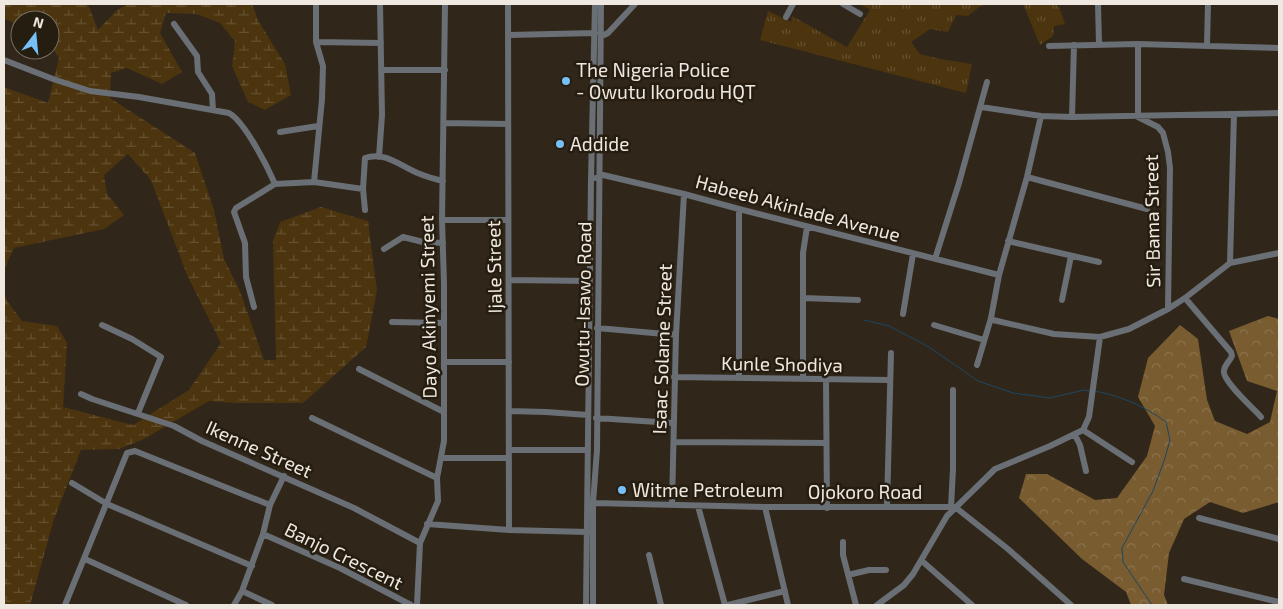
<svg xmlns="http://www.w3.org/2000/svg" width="1283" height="609" font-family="'Exo 2',sans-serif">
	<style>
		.grass { fill: url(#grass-tufts) }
		.forest { fill: url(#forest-crowns) }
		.wetland { fill: url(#wetland-marsh) }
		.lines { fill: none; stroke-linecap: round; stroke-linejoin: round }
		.stream { stroke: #1b4766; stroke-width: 1 }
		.minor { stroke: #696f74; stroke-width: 6 }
		.poi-dot { fill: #77bff7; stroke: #261d11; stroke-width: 2 }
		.labels { text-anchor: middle; stroke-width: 5; stroke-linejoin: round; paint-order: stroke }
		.poi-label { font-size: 19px; fill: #eee8e0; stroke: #261d11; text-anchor: start }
		.street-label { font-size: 19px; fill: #eee8e0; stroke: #261d11 }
	</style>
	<defs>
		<pattern id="grass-tufts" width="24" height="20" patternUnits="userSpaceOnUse" patternTransform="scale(1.25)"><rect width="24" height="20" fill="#4b340e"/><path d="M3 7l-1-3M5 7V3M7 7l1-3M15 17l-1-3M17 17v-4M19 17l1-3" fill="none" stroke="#655131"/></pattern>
		<pattern id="forest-crowns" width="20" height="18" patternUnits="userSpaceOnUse" patternTransform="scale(1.25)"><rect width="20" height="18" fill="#795c30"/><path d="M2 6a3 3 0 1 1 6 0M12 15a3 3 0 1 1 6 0" fill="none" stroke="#8c734e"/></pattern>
		<pattern id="wetland-marsh" width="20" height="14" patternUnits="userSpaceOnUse" patternTransform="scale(1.25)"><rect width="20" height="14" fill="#4b340e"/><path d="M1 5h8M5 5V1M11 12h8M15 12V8" fill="none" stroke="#655131"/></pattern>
	</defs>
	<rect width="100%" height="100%" fill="#30271a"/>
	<path class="grass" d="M860,4H988L979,7L968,16L956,15L948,32L930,29L911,42L920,54L940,59L972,64L966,93L760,40L768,11L791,22L792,16L847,47L870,10Z
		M1023,4H1055L1059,7L1065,24L1054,26L1053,36L1040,45Z"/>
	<path class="forest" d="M1268,316L1279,319V502L1243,513L1210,502L1184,519L1169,553L1164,595L1168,605H1131L1126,592L1082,559L1019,498L1026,474H1047L1095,500L1117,498L1147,456L1155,426L1138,397L1148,358L1180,325L1198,339L1207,400L1215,421L1247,434L1270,422L1277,391L1247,381L1229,331Z"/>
	<path class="wetland" d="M4,4H88L98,30L117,10L128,4H252L259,22L285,64L291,95L265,110L248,102L232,66L235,41L220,23L197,14L166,13L160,33L182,72L162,84L127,68L111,73L110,98L195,153L214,210L224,259L240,291L264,360H276L273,241L280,222L321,207L368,221L377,291L366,347L303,403H235L209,401L144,439L119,449L81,450L54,519L30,605H4V293L7,301L22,321L57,326L67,343L63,407L133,425L189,390L221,343L187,275L151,180L128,154L104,175L107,194L124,215L104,229L14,248L4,270V87L48,103L59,58L50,44V20H20V26L4,18Z"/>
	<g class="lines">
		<path class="stream" d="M864,320L889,326L929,347L978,381L1013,393L1050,398L1084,390L1091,391
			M1095,391C1121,396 1144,406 1166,422L1170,440L1165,458L1153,491L1122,548L1123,562L1152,605"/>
		<path class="minor" d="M508,4L509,530
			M843,4L860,14
			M1098,4L1099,44
			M786,17L793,4
			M174,24L197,56L198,72L212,94L213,110
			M601,34L604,35L608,33L635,4
			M509,35L595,33
			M316,42L381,43
			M1138,44V117L1158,127L1163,133L1168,152L1170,168L1168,309
			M1207,45L1208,4
			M1049,46L1138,44L1279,48
			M4,60L53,79L90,91L139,97L229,113C245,122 267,166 275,184L314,182L363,189L365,158C386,151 401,167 420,174C427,177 435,179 443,181
			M382,70H445
			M981,107L1041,116L1072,117L1279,113
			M1072,117L1074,45
			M444,123L508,124
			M280,132L318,126
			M379,157L382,115L380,4
			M1027,177L1147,209
			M596,178L603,175L684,194L739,209L999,275
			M314,182L322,99L323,66L316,42V4
			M363,189L365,210
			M739,209V378
			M442,220H508
			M1008,241L1099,262
			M384,249L403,237L423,242L443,243
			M935,259L959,183L987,82
			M1230,263L1234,114
			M510,280L589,281
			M803,298L858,300
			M1185,298L1231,352L1232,356C1230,361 1225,364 1224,370C1221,380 1254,409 1261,417
			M1062,300L1071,256
			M254,307L246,277L245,243L234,212L236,208L275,184
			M903,314L913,254
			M991,318L993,320L1054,334L1100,337L1129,329L1168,309L1185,298L1230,263L1279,253
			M392,322L444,323
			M102,325L132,339L161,357L138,413
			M934,325L984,340
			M597,328L676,335
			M444,362H509
			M977,365L991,318L999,275L1027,177L1041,116
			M359,369L444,412
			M674,377L890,380
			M803,378V253L807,227
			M826,379L827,508
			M81,394L92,399L174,426L202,441L354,508L420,543
			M509,411L546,412L588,415
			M312,418L437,478
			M596,418L673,423
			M1083,430L1132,462
			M1075,435L1080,445L1086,471
			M674,442L826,443
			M509,450H588
			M441,458H509
			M72,483L107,504L252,566
			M593,503L765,507H955L1008,549L1071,605
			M672,504L676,335L684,194
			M698,506L725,605
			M887,506L891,353
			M765,507L788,605
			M951,507L953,469V390
			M1199,518L1279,539
			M427,524L509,530L588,532
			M263,534L340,568L411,605
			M843,542V555L856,605
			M649,555L661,605
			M85,559L186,605
			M922,561L972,605
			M848,575L869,570H886
			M1184,579L1279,602
			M242,591L272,605
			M65,605L127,453L135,451L270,505
			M234,605L242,591L263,534L270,505L284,476
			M417,605L420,543L438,501L437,478L444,441V283L442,220L445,4
			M586,605L591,180L595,4
			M593,605V503L597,450L601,4
			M728,605L785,591
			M877,605L904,585L913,574L947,516L995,469L1050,446L1083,430L1089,417L1100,337"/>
	</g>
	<g class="poi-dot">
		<circle cx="566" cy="81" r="5"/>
		<circle cx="560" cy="144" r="5"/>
		<circle cx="622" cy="490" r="5"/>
	</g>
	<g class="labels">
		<g class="poi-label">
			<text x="576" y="77">The Nigeria Police<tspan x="576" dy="22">- Owutu Ikorodu HQT</tspan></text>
			<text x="570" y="151">Addide</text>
			<text x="632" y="497">Witme Petroleum</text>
		</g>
		<g class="street-label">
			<text transform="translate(798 208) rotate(15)" y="7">Habeeb Akinlade Avenue</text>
			<text transform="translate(1152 221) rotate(-91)" y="7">Sir Bama Street</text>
			<text transform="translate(494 267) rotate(-91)" y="7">Ijale Street</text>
			<text transform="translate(583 304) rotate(-89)" y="7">Owutu-Isawo Road</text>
			<text transform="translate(428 307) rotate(-91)" y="7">Dayo Akinyemi Street</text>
			<text transform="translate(662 349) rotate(-88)" y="7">Isaac Solame Street</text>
			<text transform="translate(782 364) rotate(1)" y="7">Kunle Shodiya</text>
			<text transform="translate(259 449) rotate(24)" y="7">Ikenne Street</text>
			<text x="865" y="499">Ojokoro Road</text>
			<text transform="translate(344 556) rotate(26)" y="7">Banjo Crescent</text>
		</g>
	</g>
	<rect width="1283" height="609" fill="none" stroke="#eee8e0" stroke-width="10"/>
	<g transform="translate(35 35) rotate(16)"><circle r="24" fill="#261d11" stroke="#766e64"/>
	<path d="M0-4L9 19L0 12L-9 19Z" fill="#77bff7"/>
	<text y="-8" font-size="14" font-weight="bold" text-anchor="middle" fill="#eee8e0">N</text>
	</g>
</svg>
